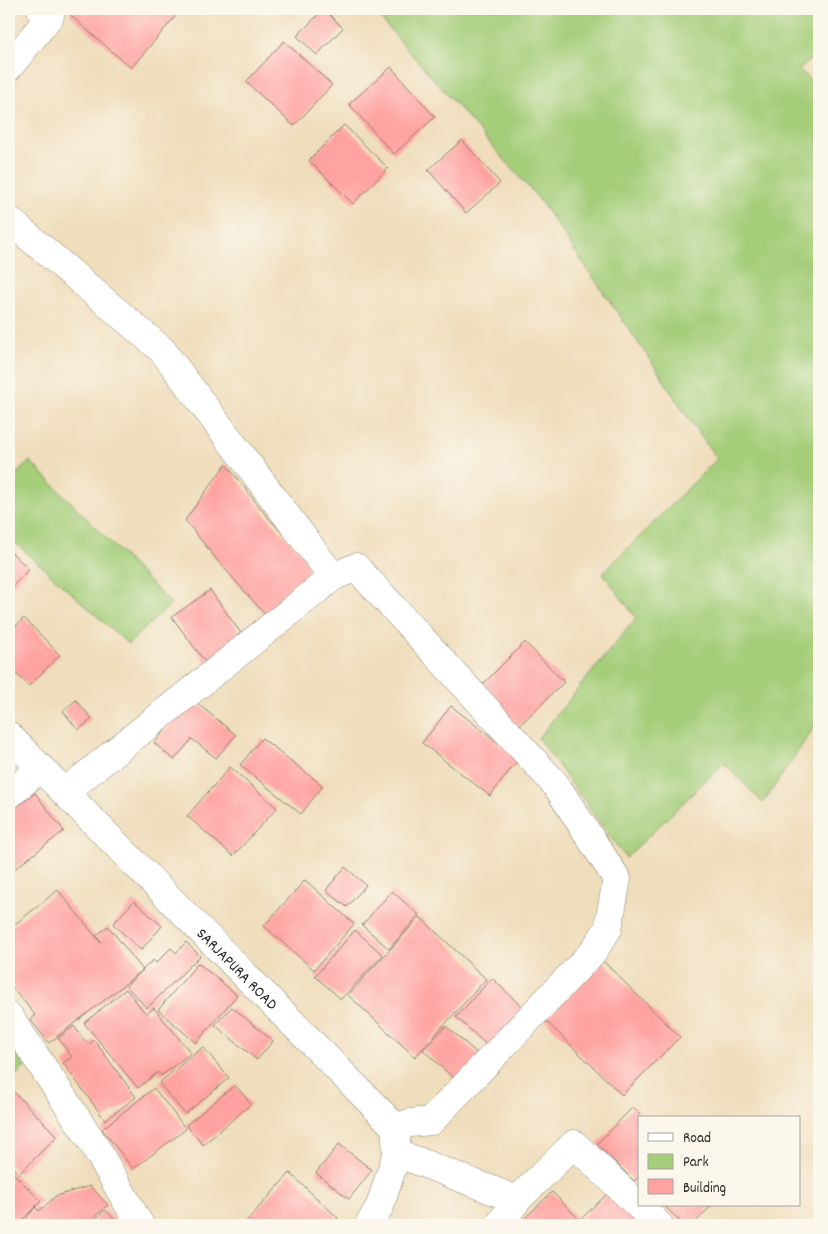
<svg xmlns="http://www.w3.org/2000/svg" width="828" height="1234" font-family="Dekko,sans-serif">
	<style>
		.green { fill: #a5ce7a; stroke: #687c52 }
		.building { fill: #ffa2a1 }
		.lines { fill: none; stroke-linecap: round; stroke-linejoin: round }
		.minor-casing { stroke: #8d8473; stroke-width: 29 }
		.secondary-casing { stroke: #8d8473; stroke-width: 29 }
		.minor { stroke: #fff; stroke-width: 28 }
		.secondary { stroke: #fff; stroke-width: 28 }
		.labels { text-anchor: middle; stroke-width: 4; stroke-linejoin: round; paint-order: stroke }
		.street-label { font-size: 16px; fill: #2b2b2b; stroke: #fbf7ec }
	</style>
	<rect width="100%" height="100%" fill="#fbf7ec"/>
	<filter id="ink" filterUnits="userSpaceOnUse"><feTurbulence type="fractalNoise" baseFrequency=".02" numOctaves="2"/><feDisplacementMap in="SourceGraphic" scale="10" xChannelSelector="R" yChannelSelector="G"/><feConvolveMatrix kernelMatrix="1 2 1 2 8 2 1 2 1" color-interpolation-filters="sRGB"/></filter>
	<filter id="wash" filterUnits="userSpaceOnUse"><feTurbulence type="fractalNoise" baseFrequency=".0096" numOctaves="4" result="noise"/><feDisplacementMap in="SourceGraphic" scale="20" xChannelSelector="R" yChannelSelector="G"/><feGaussianBlur stdDeviation="1.12" result="paint"/><feColorMatrix in="noise" values="0 0 0 0 0 0 0 0 0 0 0 0 0 0 0 0 0 1.4 0 .05"/><feComposite in="paint" operator="in"/></filter>
	<g filter="url(#wash)">
		<rect width="100%" height="100%" fill="#efddbb"/>
		<path class="green" d="M372,9H819V53L799,69L819,89V720L763,803L724,763L626,858L538,738L636,618L603,573L717,459L690,421L660,374L539,199Z
			M30,461L171,604L128,644L9,537V481Z
			M9,1028L29,1064L12,1078L9,1075Z"/>
		<g id="blocks">
			<path class="building" d="M74,9H182L131,68L69,14Z
				M324,9L343,28L317,55L297,36Z
				M284,41L332,85L294,126L246,82Z
				M391,67L435,117L394,154L349,104Z
				M344,125L388,168L353,204L309,160Z
				M462,140L500,183L466,213L428,170Z
				M226,464L266,515L319,574L269,619L216,559L185,520Z
				M9,550L29,569L9,590Z
				M210,590L243,636L206,663L172,617Z
				M24,618L60,655L29,686L9,667V633Z
				M525,642L564,682L518,727L479,688Z
				M192,699L236,735L216,758L192,739L174,760L154,743Z
				M76,700L92,719L78,730L63,711Z
				M451,706L519,759L490,796L422,743Z
				M262,738L323,786L301,814L240,765Z
				M230,767L277,808L233,856L187,816Z
				M35,793L64,831L9,873V813Z
				M345,867L366,885L347,907L326,890Z
				M305,880L354,924L314,970L264,926Z
				M58,890L100,942L101,941L96,936L108,926L143,970L49,1043L30,1019L35,1015L9,983V929Z
				M392,891L419,915L389,949L362,925Z
				M134,901L162,926L141,950L113,924Z
				M420,917L486,979L415,1057L348,995Z
				M355,930L383,955L341,999L315,976Z
				M186,942L200,956L147,1008L126,986L153,960L156,963L171,948L176,953Z
				M603,961L680,1037L622,1095L545,1020Z
				M198,963L237,995L196,1043L158,1010Z
				M492,978L524,1009L490,1048L456,1017Z
				M126,989L146,1014L154,1008L191,1053L161,1076L158,1072L138,1088L84,1023Z
				M232,1007L273,1041L257,1060L215,1025Z
				M74,1026L88,1045L94,1040L136,1097L105,1120L63,1063L72,1057L58,1038Z
				M446,1026L480,1056L457,1081L423,1050Z
				M203,1047L229,1078L185,1114L159,1083Z
				M235,1085L251,1104L203,1145L186,1125Z
				M9,1087L57,1136L19,1174L9,1164Z
				M154,1088L186,1129L133,1169L102,1129Z
				M633,1107L644,1118H639V1177L634,1181L597,1144Z
				M339,1144L372,1170L349,1199L316,1173Z
				M9,1169L41,1201L17,1225H9Z
				M290,1173L338,1218L331,1225H243Z
				M90,1186L108,1205L85,1225H28L24,1222L35,1207L39,1211L56,1196Z
				M612,1189L648,1225H523L520,1223L552,1192L580,1220Z
				M663,1205H712L693,1225H684Z
				M105,1210L121,1225H90Z"/>
		</g>
	</g>
	<g filter="url(#ink)">
		<use href="#blocks" fill-opacity="0" stroke="#8d8473" stroke-width="1"/>
		<g class="lines">
			<defs>
				<path id="minor" d="M9,67L50,16L41,9
					M9,220L162,350L333,577
					M65,792L333,577L356,567L556,785L617,879L608,929L592,953L431,1121L410,1123L395,1127
					M9,795L40,768
					M9,1016L93,1143L140,1225
					M397,1153L517,1200L499,1225
					M517,1200L574,1144L659,1225"/>
				<g id="secondary">
					<path id="s1" d="M9,736L395,1127L397,1153L380,1206L369,1225"/>
				</g>
			</defs>
			<use href="#minor" class="minor-casing"/>
			<use href="#secondary" class="secondary-casing"/>
			<use href="#minor" class="minor"/>
			<use href="#secondary" class="secondary"/>
		</g>
	</g>
	<g class="labels">
		<g class="street-label">
			<text dy="6" stroke="none"><textPath href="#s1" startOffset="326">SARJAPURA ROAD</textPath></text>
		</g>
	</g>
	<rect width="828" height="1234" fill="none" stroke="#fbf7ec" stroke-width="30"/>
	<rect x="638" y="1116" width="162" height="90" fill="#fbf7ec" stroke="#a8a59f"/>
	<rect x="648" y="1133" width="25" height="8" fill="#ffffff" stroke="#a8a59f"/>
	<text x="683" y="1142" font-size="15" fill="#2b2b2b">Road</text>
	<rect x="648" y="1154" width="25" height="15" fill="#a5ce7a" stroke="#a8a59f"/>
	<text x="683" y="1166" font-size="15" fill="#2b2b2b">Park</text>
	<rect x="648" y="1179" width="25" height="15" fill="#ffa2a1" stroke="#a8a59f"/>
	<text x="683" y="1192" font-size="15" fill="#2b2b2b">Building</text>
</svg>
